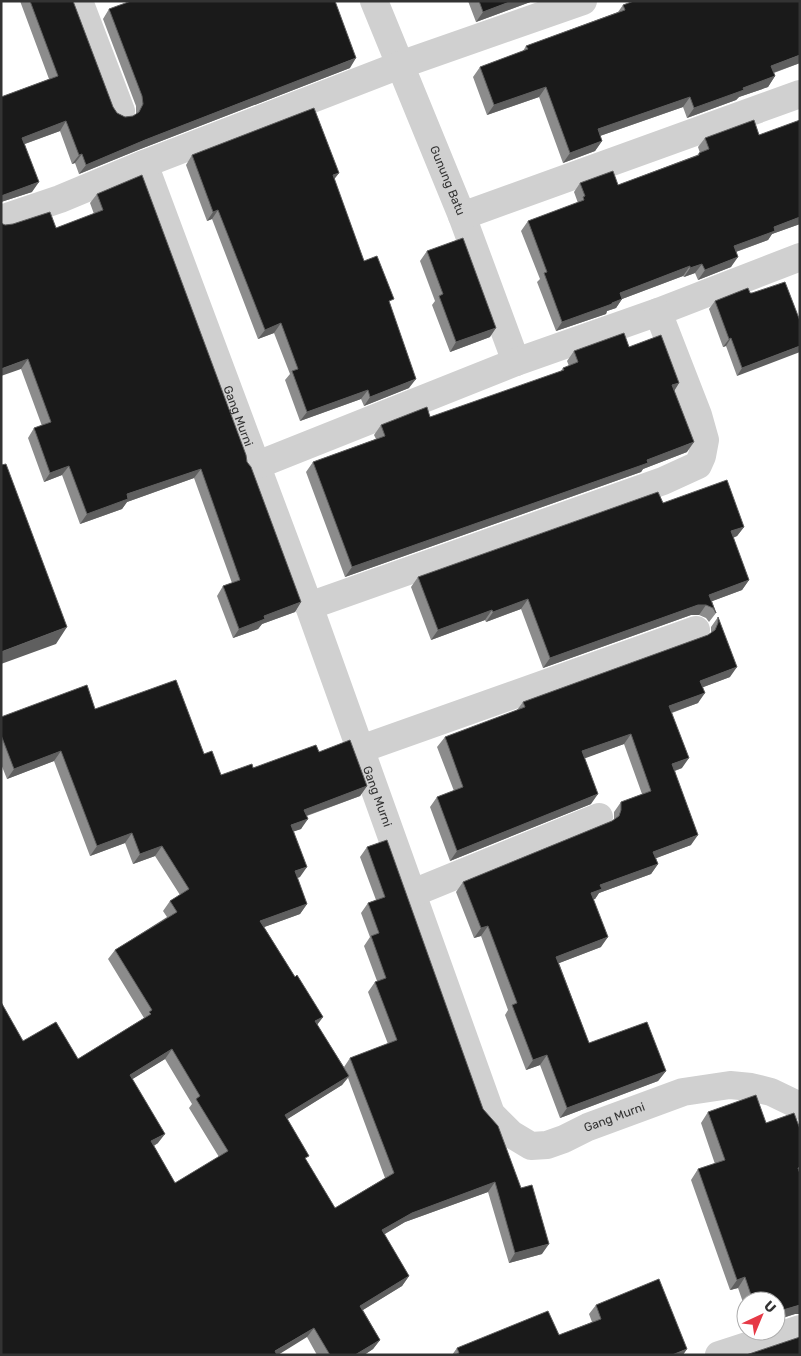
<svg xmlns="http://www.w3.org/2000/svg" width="801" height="1356" font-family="Rubik,sans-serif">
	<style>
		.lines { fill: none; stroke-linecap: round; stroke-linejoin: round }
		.minor { stroke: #d0d0d0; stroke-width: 28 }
		.wall { fill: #8c8c8c; fill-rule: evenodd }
		.shaded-wall { fill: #5f5f5f }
		.building { fill: #1a1a1a; stroke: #5f5f5f; fill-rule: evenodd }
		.labels { text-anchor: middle; stroke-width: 5; stroke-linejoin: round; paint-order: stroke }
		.street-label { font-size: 12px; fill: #333; stroke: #fff }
	</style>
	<rect width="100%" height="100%" fill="#fff"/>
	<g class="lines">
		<g class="minor">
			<path d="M79,1L121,111"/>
			<path id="s1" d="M374,1L462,216L516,362"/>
			<path id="s2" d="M144,164L309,606L491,1114L511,1134L531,1146L547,1145L564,1139L588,1127L683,1092L730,1085L751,1087L771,1092L800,1106"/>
			<path d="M462,216L800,94"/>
			<path d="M1,219L60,199L144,164L400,65L583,1"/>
			<path d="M255,466L516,362L658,312L800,257"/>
			<path d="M309,606L663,481L698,465L702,456L705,440L698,415L658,312"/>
			<path d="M361,749L696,630"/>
			<path d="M413,893L599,817"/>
			<path d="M719,1355L800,1329"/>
		</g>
	</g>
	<path class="wall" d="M20,1H73L113,107L117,113L125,117L133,116L136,114V106L103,19L109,9L350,68L138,150L79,174L75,163L72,164L60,131L25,144L32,192L1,202V97L49,79Z
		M468,1H533L476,22Z
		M623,5L800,63L774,73L775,76L768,87L739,97L736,100L687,118L683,107L600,136L602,141L595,151L563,163L539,97L487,115L473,77L480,67L523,51L526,46L618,12Z
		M800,120V224L772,234L768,240L736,252L731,267L698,280L695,273L684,277L683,276L622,299L616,308L607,311L606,314L556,331L537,282L540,279L521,231L528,221L578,203L574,192L580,183L618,185L697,155L700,153L698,147L705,138L759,135Z
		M192,155L339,173L334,179L364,261L390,304L409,388L364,406L361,399L300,421L285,380L290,374L274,333L258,339L212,219L207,221L186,165Z
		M97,194L247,462L301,602L295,612L262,624L258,629L233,638L217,596L223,586L232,583L194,478L127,502L122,509L80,524L62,475L44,482L28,438L34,428L42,426L21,369L5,225L56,228L94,214L90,203Z
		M427,251L490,337L450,352L432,305L435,301L420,261Z
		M750,293L800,321L737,376L726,346L723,347L709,309L715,301Z
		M629,347L679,383L674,390L687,452L643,469L641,472L345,577L306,472L313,462L376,439L374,435L381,425L430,417L560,372L563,368L569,366L567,361L574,351Z
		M663,503L744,527L737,536L733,538L749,580L742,590L712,601L716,613L709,622L706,618L699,615H691L543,668L521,609L486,622L485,620L431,640L411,587L418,577Z
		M718,617L730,677L703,687L698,703L672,713L682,768L675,771L691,845L656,858L658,864L651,874L599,893L595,899H593L601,947L559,963L589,1043L666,1071L658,1081L560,1118L540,1065L526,1070L505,1015L508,1010L481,936L474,938L456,892L463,882L612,821L614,820V812L621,802L642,794L624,744L584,758L591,804L450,861L430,807L437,797L454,791L437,747L445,737L517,710L523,702L708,635L711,633V627Z
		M95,709L204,754L221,775L319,752L367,786L360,796L307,816L301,829L294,831L300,877L297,878L307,904L300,914L264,927L295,977L323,1017L317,1025L344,1067L350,1058L388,1044L368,992L375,982L377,981L364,946L370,937L361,913L368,903L376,900L360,857L367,847L483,1109L542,1254L509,1263L488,1192L405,1222L384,1234L409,1276L402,1286L363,1310L380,1340L373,1349L364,1355H317L307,1337L23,1041L78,1059L144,1018L108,959L115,950L167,917L163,911L170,901L180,895L155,856L133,864L125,843L90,856L54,761L7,779L1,764V717ZM165,1059L192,1104L189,1108L219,1157L175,1183L154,1146L158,1143L132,1079ZM348,1078L385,1178L335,1208L306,1160L287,1119L342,1085Z
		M708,1112L795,1314L776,1320V1301H746V1311L738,1288L730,1290L691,1180L698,1169L715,1164L701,1123Z
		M596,1305L683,1355H452L457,1348L559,1335L592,1322L589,1314Z"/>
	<path class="shaded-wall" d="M512,1H533L476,22L483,12Z
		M800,55V63L764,76L771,66Z
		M356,58L350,68L138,150L79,174L86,165L145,140Z
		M775,76L768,87L739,97L736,100L687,118L694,108L743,88Z
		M546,87L539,97L487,115L494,105Z
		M690,97L683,107L591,139L598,129Z
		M66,121L60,131L16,147L22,138Z
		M602,141L595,151L563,163L570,153Z
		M82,154L75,163L72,164L79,155Z
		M339,173L332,182L333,175Z
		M39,182L32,192L1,202V196Z
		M218,210L212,219L207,221L213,212Z
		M800,217V224L772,234L768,240L727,255L734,246L774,227Z
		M738,257L731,267L698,280L705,270Z
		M702,264L695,273L684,277L690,268Z
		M690,266L683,276L622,299L616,308L607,311L606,314L556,331L562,322L620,293Z
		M281,323L274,333L258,339L265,330Z
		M496,328L490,337L450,352L456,342Z
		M731,338L726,346L723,347L729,339Z
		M800,346V352L737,376L742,368Z
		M28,359L21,369L1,376V369Z
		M416,379L409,388L364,406L370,397Z
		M679,383L673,393L672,385Z
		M368,390L361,399L300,421L307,412Z
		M694,442L687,452L643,469L641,472L345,577L352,567L647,460Z
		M69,466L62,475L44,482L50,473Z
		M201,469L194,478L127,502L122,509L80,524L87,514L127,494Z
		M744,527L737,536L724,541L731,531Z
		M749,580L742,590L702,605L709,595Z
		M528,599L521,609L486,622L493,612Z
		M301,602L295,612L262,624L258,629L233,638L239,629L264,616Z
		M698,605H706L699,615H691L543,668L550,658Z
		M492,610L485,620L431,640L438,630Z
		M67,627L56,644L1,664V652Z
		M737,667L730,677L693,691L700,681Z
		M705,693L698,703L662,716L669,706Z
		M631,734L624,744L575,762L582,751Z
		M61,751L54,761L7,779L14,769Z
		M689,758L682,768L665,774L672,764Z
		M367,786L360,796L297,819L304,810Z
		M598,794L591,804L450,861L457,851Z
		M308,819L301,829L284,835L291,825Z
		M132,833L125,843L90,856L97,846Z
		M698,835L691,845L646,862L653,852Z
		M162,846L155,856L133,864L140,854Z
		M658,864L651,874L599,893L595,899L584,903L591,893L600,885Z
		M307,867L300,877L288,881L295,871Z
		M307,904L300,914L253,931L260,921Z
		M488,926L481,936L474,938L481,928Z
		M608,937L601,947L549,967L556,957Z
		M323,1017L316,1026L315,1021Z
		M172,1049L165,1059L123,1085L130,1075Z
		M547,1055L540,1065L526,1070L533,1060Z
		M666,1071L658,1081L560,1118L567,1108Z
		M349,1076L342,1085L278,1125L285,1115Z
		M165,1134L158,1143L144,1151L151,1141Z
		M495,1182L488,1192L405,1222L375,1240L382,1230L412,1213Z
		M549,1244L542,1254L509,1263L515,1253Z
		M409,1276L402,1286L353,1316L360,1306Z
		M745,1277L738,1288L730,1290L737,1280Z
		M800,1305V1314H795L776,1320V1312Z
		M314,1328L307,1337L278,1355H272L275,1351Z
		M380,1340L373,1349L364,1355H355Z
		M687,1349L683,1355H672Z"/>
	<path class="building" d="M30,1H73L113,107L117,113L125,117L133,116L139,112L143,104L142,96L109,9L131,1H335L356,58L145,140L86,165L82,154L79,155L66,121L22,138L39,182L1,196V97L58,76Z
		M479,1H512L483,12Z
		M634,1H800V55L771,66L775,76L743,88L744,90L694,108L690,97L598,129L602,141L570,153L546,87L494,105L480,67L528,49L526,46L625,10L623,5Z
		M314,108L339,173L333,175L364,261L377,256L394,299L389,301L416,379L370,397L368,390L307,412L292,371L298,369L281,323L265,330L218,210L213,212L192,155Z
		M754,120L759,135L800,120V217L774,227L775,231L734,246L738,257L705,270L702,264L690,268V266L620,293L622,299L612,303V304L562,322L544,273L547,272L528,221L584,200L583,197L585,196L580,183L613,171L618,185L699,155V153L709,149L705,138Z
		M142,175L246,455L247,462L251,467L301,602L264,616L265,619L239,629L223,586L240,580L201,469L127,494L128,499L87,514L69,466L50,473L34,428L51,422L28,359L1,369V223L5,225L13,224L50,212L56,228L103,210L97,194Z
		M463,238L496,328L456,342L439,296L443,294L427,251Z
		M785,282L800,321V346L742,368L731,338L729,339L715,301L748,288L750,293H752Z
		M624,333L629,347L661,335L679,383L672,385L694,442L647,460L648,463L352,567L313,462L385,436L381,425L427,407L430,417L564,370L563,368L578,362L574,351Z
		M6,464L67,627L1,652V465Z
		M727,480L744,527L731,531L749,580L709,595L716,613L713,608L706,605H698L550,658L528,599L493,612L492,610L438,630L418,577L658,492L663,503Z
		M718,617L737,667L700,681L705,693L669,706L689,758L672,764L698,835L653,852L658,864L600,885L602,889L591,893L608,937L556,957L589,1043L647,1022L666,1071L567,1108L547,1055L533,1060L512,1005L517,1003L488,926L481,928L463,882L612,821L619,816L621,810V802L651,791L631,734L582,751L598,794L457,851L437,797L463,787L445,737L525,707L523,702L708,635L715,630L718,623Z
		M176,680L204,754L212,751L221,775L252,764L253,768L316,745L319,752L350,740L367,786L304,810L308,819L291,825L307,867L295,871L307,904L260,921L295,977L297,975L323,1017L315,1021L349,1076L285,1115L309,1156L305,1158L335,1208L394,1173L350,1058L397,1040L375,982L386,978L371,936L379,933L368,903L385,897L367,847L387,840L483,1109L498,1126L521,1188L532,1185L549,1244L515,1253L495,1182L412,1213L382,1230L409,1276L360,1306L380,1340L355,1355H330L314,1328L275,1351L277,1355H1V1002L23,1041L56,1022L78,1059L151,1014L149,1012L152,1010L115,950L177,912L170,901L189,889L162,846L140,854L132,833L97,846L61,751L14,769L1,735V717L87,685L95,709ZM172,1049L200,1096L196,1099L228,1151L175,1183L151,1141L165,1134L130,1075Z
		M756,1095L766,1123L794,1113L800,1129V1167L798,1168L800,1174V1305L776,1312V1301H753L745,1277L737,1280L698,1169L725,1160L708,1112Z
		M659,1279L687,1349L672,1355H455L459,1353L457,1348L548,1311L559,1335L601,1319L596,1305Z
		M800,1337V1355H746Z"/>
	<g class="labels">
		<g class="street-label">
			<text dy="4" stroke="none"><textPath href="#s1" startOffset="194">Gunung Batu</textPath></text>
			<text dy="4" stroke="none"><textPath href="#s2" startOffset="269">Gang Murni</textPath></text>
			<text dy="4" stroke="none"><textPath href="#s2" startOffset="674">Gang Murni</textPath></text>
			<text dy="4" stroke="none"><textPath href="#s2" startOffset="1152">Gang Murni</textPath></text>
		</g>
	</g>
	<rect width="801" height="1356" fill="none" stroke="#333333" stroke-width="5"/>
	<g transform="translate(761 1316) rotate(44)"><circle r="24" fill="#ffffff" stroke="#adadad"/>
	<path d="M0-4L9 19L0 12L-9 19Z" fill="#e63946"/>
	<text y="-8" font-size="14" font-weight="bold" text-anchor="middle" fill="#333333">U</text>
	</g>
</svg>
